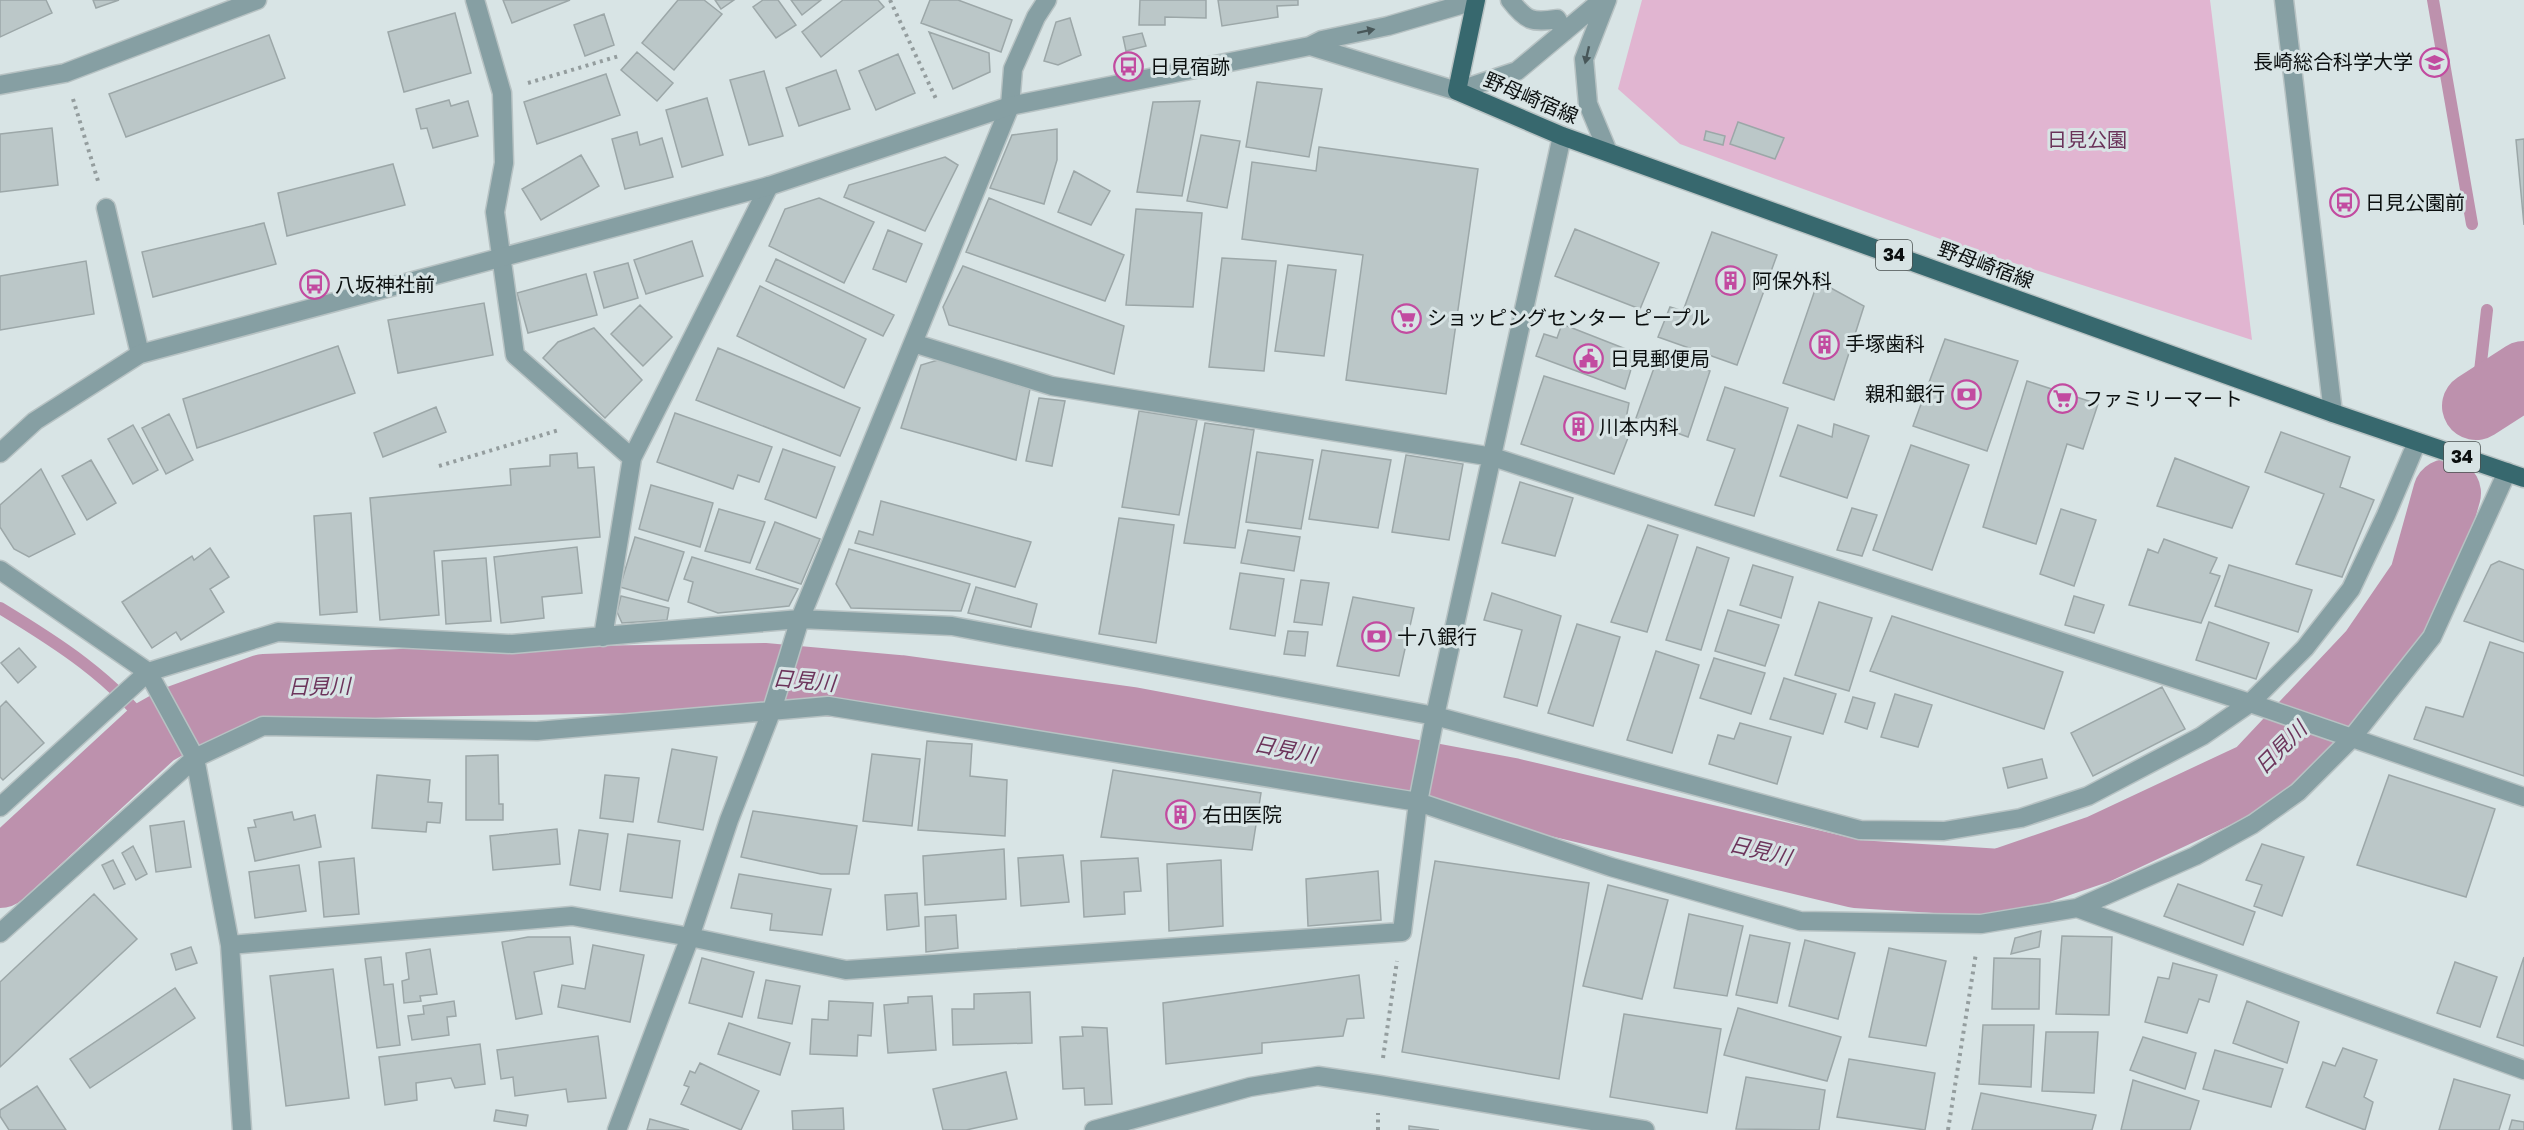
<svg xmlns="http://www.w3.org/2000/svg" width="2524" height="1130" font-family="'Golos Text','Noto Sans JP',sans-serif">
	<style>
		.green { fill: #e1b5d1 }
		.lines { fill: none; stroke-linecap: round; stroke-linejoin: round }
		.stream { stroke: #bd91ad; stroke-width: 12 }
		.river { stroke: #bd91ad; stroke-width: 68 }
		.building { fill: #bbc7c8; stroke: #9ca7a8; stroke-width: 1.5 }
		.minor-casing { stroke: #b7c2c3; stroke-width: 21 }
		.tertiary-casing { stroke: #b7c2c3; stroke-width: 21 }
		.primary-casing { stroke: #b7c2c3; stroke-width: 21 }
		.path { stroke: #949d9e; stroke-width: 4; stroke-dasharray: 3 4.5; stroke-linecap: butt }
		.minor { stroke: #869fa3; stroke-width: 18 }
		.tertiary { stroke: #869fa3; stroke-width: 18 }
		.primary { stroke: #37686e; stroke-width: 18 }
		.oneway { fill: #485759 }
		.labels { text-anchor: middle; stroke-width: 6; stroke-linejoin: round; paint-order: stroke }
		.shield { fill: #d8e4e5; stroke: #484f4f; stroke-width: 1.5 }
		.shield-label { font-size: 18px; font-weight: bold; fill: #0b0f0f }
		.poi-label { font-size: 20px; fill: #0b0f0f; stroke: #d8e4e5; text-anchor: start }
		.street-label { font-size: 20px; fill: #0b0f0f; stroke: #d8e4e5 }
		.park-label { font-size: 20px; fill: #6a335a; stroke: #d8e4e5 }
		.water-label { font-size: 21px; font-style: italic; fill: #6c345b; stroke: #d8e4e5 }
	</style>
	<rect width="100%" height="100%" fill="#d8e4e5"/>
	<path class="green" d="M1642,0H2210L2252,340L1946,241L1680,144L1618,89Z"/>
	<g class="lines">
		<path class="stream" d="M2433,0L2472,224
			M2476,406L2487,310
			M0,608C56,642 115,679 153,733"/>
		<path class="river" d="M2476,406L2524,375
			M0,874L153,733L176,720L264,688L401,683L766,677L899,689L1131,721L1512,792L1856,874L2000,883L2099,849L2257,775L2373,652L2423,579L2447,493"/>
	</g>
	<path class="building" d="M0,0H46L52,13L0,37Z
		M93,0H119L96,8Z
		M503,0H570L512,23Z
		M678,0H704L722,14L674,70L642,43Z
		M715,0H734L721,9Z
		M763,0H778L796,25L776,38L753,7Z
		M791,0H821L802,15Z
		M843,0H878L884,7L821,57L802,32Z
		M930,0H958L1012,20L1001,52L921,23Z
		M1140,0H1206V18L1165,17V25H1139Z
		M1218,0H1298V5L1277,6L1278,17L1222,26Z
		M455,13L471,73L404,92L388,32Z
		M604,14L614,45L585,56L574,25Z
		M1070,18L1081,55L1058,65L1044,61L1056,22Z
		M929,32L989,53L990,72L953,89Z
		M1142,33L1146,46L1126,51L1123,37Z
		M269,35L285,78L126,137L109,94Z
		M637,52L673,83L657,101L621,70Z
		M898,54L915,93L876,110L859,71Z
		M836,70L850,109L799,126L786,88Z
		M764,71L783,136L749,145L730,80Z
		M606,74L620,115L537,144L524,102Z
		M1257,82L1322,89L1309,157L1246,147Z
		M707,98L723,155L682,167L666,110Z
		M449,100L451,106L468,101L478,136L433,148L427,128L421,129L416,109Z
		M1200,101L1182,196L1137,192L1153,102Z
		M1738,122L1784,138L1775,159L1730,144Z
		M52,128L58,185L0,192V134Z
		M1057,129V160L1044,204L990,188L1012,135Z
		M1706,131L1725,136L1723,145L1704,140Z
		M637,132L640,145L662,138L673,177L625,189L612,139Z
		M1201,135L1240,141L1227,208L1187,201Z
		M2524,139V225L2516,140Z
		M1319,147L1478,169L1446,394L1346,380L1363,255L1242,239L1252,162L1316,171Z
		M581,155L599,186L541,220L522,189Z
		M945,157L958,165L925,231L844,197L849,185Z
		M393,164L405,205L287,236L278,193Z
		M1074,171L1110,191L1091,225L1058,212Z
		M819,198L874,222L844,283L769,246L785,209Z
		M989,198L1124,255L1105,301L966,252Z
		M1136,209L1202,213L1193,307L1126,305Z
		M264,223L276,264L153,297L142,252Z
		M1575,229L1659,263L1640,309L1555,276Z
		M888,230L922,244L906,282L873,269Z
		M1712,232L1777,255L1737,365L1658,337L1670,307L1683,311Z
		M692,241L703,276L646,294L634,260Z
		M1222,258L1276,261L1264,371L1209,367Z
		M776,259L894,315L883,336L766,281Z
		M86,261L94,314L0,330V276Z
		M628,263L638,298L604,308L594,272Z
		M1288,265L1336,270L1324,356L1275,351Z
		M963,266L1124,326L1114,374L949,325L943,307Z
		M586,274L597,315L528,333L517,293Z
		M1818,281L1864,306L1834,400L1783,383Z
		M760,286L866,339L844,388L737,336Z
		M484,303L493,355L398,373L388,320Z
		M640,305L672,337L643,366L611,334Z
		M1562,324L1636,353L1625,389L1536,356L1544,334L1557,338Z
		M594,328L642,380L605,418L543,358L558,342Z
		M1945,339L2018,361L1987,451L1913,426Z
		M338,346L355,393L197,448L183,399Z
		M718,348L860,408L840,456L696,400Z
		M1659,354L1710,371L1688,437L1636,418Z
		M938,360L1030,389L1016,460L901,428L921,365Z
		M1544,376L1629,403L1625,424L1631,430L1614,474L1521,444Z
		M2027,381L2098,404L2083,449L2067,444L2036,544L1983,527Z
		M1725,387L1788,408L1754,516L1715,505L1735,449L1707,440Z
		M1039,398L1065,401L1052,466L1026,461Z
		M436,407L446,432L383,457L374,433Z
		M1139,411L1197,420L1179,515L1122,507Z
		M675,413L772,447L759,482L738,475L733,489L657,462Z
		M169,414L193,460L166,474L142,428Z
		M1205,423L1254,430L1235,548L1184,543Z
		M1834,424L1869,436L1847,498L1780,476L1798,425L1832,437Z
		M133,425L158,470L133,484L108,439Z
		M2281,432L2350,457L2340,487L2374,500L2342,577L2296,564L2324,494L2265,472Z
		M1911,445L1969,465L1932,570L1873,550Z
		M783,449L835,467L816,518L765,499Z
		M1322,450L1391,460L1378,528L1309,519Z
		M1257,452L1313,460L1301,529L1246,522Z
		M577,453L578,468L594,467L600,537L434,551L439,615L380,620L370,498L511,485L510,469L550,466V455Z
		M1406,455L1463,464L1449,540L1392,532Z
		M2175,458L2249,487L2232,528L2157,506Z
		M91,460L116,503L87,520L62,476Z
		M41,469L75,534L29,557L14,549L0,527V505Z
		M1520,482L1573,498L1555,556L1502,543Z
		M651,485L713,503L700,547L639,529Z
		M881,501L1031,542L1015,587L855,543L859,531L873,535Z
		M1852,508L1877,515L1862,556L1837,550Z
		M719,509L765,522L750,563L705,551Z
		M2061,509L2096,520L2074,586L2040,574Z
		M351,513L357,612L320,615L314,516Z
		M1119,518L1174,525L1156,643L1099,634Z
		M775,522L820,539L801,584L756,569Z
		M1648,525L1678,535L1647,632L1611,622Z
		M1248,530L1300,537L1294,571L1241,563Z
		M635,537L684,552L668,601L620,587Z
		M2164,539L2217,558L2210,573L2220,576L2201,623L2129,605L2148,549L2158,553Z
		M577,547L582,593L542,597L544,618L501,623L494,557Z
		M1697,547L1729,558L1701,650L1666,640Z
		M210,548L229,577L210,589L224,612L181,640L176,632L152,648L122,602L192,556L194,560Z
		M849,549L970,584L961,611L851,608L836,584Z
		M692,557L798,589L789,606L718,613L688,602L693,582L684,579Z
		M486,558L491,621L446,624L442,561Z
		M2499,561L2524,570V642L2464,621L2491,565Z
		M1753,565L1793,577L1781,618L1740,605Z
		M2229,565L2312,590L2298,632L2215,606Z
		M1240,573L1284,579L1275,636L1230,629Z
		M1301,580L1329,583L1322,625L1294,622Z
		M976,587L1037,604L1031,627L968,613Z
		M1492,593L1561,616L1537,706L1504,697L1522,630L1484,620Z
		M621,596L669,608L667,620L622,623L617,612Z
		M2074,596L2104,605L2094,633L2065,625Z
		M1353,597L1414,608L1399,676L1337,666Z
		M1819,602L1872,618L1849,691L1795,675Z
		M1728,610L1779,625L1765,666L1715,651Z
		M1892,616L2063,672L2044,729L1870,671Z
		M2209,622L2269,643L2256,679L2196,660Z
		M1577,624L1620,637L1593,726L1548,713Z
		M1288,631L1308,632L1305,656L1284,654Z
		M2490,642L2524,653V776L2414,739L2426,707L2463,717Z
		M19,648L36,667L18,683L1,663Z
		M1656,651L1699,665L1672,753L1627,740Z
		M1714,658L1765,673L1751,714L1700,698Z
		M1784,678L1836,694L1823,734L1770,719Z
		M2162,687L2185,729L2093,776L2071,733Z
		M1895,694L1932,705L1918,747L1881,737Z
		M1853,697L1875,703L1867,729L1845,722Z
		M6,701L44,743L3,780L0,777V707Z
		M1740,723L1791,737L1777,784L1709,764L1718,735L1734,739Z
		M927,741L972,744L970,776L1007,780L1005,836L918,830Z
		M672,749L717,757L703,830L658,822Z
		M872,754L920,759L912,826L863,821Z
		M498,755L499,804H503V820H466V756Z
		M2042,759L2047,778L2008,788L2003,768Z
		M1113,770L1261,793L1252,850L1101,837Z
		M377,775L430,780L428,802L442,803L440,823L427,822L426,832L372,828Z
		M605,775L639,778L633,822L600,818Z
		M2389,775L2495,809L2466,897L2357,865Z
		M753,811L857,826L849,874H821L741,857Z
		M292,812L294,820L315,815L321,847L255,861L248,828L256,827L254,820Z
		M184,821L191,867L156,872L150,826Z
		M557,829L560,864L493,870L490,836Z
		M579,830L608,834L600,890L570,885Z
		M628,834L680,841L672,898L620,891Z
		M2262,844L2304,857L2282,916L2254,906L2262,885L2246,880Z
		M133,846L147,874L136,880L122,853Z
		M1004,849L1006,899L925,905L923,856Z
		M1063,855L1069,902L1021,906L1018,858Z
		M354,858L359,914L324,917L319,862Z
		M1138,858L1141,891L1124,892L1125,914L1084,917L1081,861Z
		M113,860L125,884L114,889L102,865Z
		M1221,860L1223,926L1169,931L1167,864Z
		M1435,861L1589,883L1559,1079L1402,1052Z
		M299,865L306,911L255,918L249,872Z
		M1378,871L1381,920L1308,926L1306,879Z
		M739,874L831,889L822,935L770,930L772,914L731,908Z
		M2178,884L2255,912L2243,945L2164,916Z
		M1608,885L1668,900L1642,999L1583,986Z
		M917,893L919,926L887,930L885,895Z
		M94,894L137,939L0,1067V982Z
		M1689,914L1743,926L1727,996L1674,988Z
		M956,915L958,948L926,952L925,917Z
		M2041,931L2039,947L2011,954L2015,938Z
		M1750,935L1790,943L1777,1003L1736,995Z
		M2062,936L2112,937L2109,1015L2056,1014Z
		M528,937H570L573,964L534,972L542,1014L516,1019L502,942Z
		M1805,940L1855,953L1838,1019L1789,1006Z
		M593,945L644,955L630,1022L558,1007L562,985L585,989Z
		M191,947L197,963L176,970L171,954Z
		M1889,948L1946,961L1926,1046L1869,1037Z
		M430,949L437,994L420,996L421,1001L404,1003L402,981L409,979L406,953Z
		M381,957L384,985L393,984L400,1045L377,1048L365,959Z
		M2524,957V1046L2497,1037Z
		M702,958L754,972L742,1017L689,1003Z
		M1994,958L2040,959L2039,1009H1992Z
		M2455,962L2497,977L2480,1027L2437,1013Z
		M2173,963L2217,975L2209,1002L2199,999L2187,1033L2145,1022L2158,977L2169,979Z
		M333,969L349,1098L286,1106L270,976Z
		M1359,975L1364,1018L1347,1019L1343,1036L1262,1043V1053L1166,1064L1163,1003Z
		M766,980L800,986L792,1024L758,1018Z
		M175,988L195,1018L90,1088L70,1059Z
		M1030,992L1032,1043L953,1045L952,1009H974V994Z
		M932,996L936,1050L888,1053L884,1005L908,1003V997Z
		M454,1001L456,1016L447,1017L449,1035L412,1040L408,1016L424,1014L423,1006Z
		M829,1001L873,1003L871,1036L858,1035L857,1056L810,1054L812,1019L828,1020Z
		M2247,1001L2299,1022L2287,1063L2233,1043Z
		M1738,1008L1841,1037L1827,1081L1724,1055Z
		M1624,1014L1721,1029L1707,1113L1610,1097Z
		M729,1023L790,1043L780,1075L718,1054Z
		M1983,1025H2034L2031,1087L1979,1084Z
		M1082,1027L1107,1028L1112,1104L1085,1105L1084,1088L1063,1089L1060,1037L1083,1036Z
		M2046,1032H2098L2094,1093L2042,1091Z
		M598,1036L606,1098L568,1102L566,1089L515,1096L513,1077L501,1079L497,1050Z
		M2143,1037L2196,1053L2185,1089L2130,1070Z
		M480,1044L485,1084L455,1088L451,1078L416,1083L417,1100L385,1105L379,1057Z
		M2343,1048L2377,1060L2364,1097L2373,1102L2365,1130L2306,1107L2323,1062L2335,1066Z
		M2215,1050L2283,1069L2271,1107L2203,1089Z
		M1849,1059L1935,1073L1925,1130L1837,1117Z
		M700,1063L759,1091L741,1130L681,1104L689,1087L684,1085L690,1071L695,1073Z
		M1006,1072L1017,1119L966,1130H943L933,1089Z
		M1746,1077L1825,1090L1819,1130L1736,1129Z
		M2454,1079L2510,1095L2499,1130H2439Z
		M2133,1080L2199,1101L2190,1130H2121Z
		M37,1086L66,1130H9L0,1116V1110Z
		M1981,1093L2096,1115L2092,1130H1972Z
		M843,1108L844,1130H793L792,1111Z
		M496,1110L528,1115L526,1126L494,1121Z
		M650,1119L689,1130H647Z
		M2512,1120L2524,1122V1130H2509Z
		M1409,1126L1439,1130H1409Z"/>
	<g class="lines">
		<defs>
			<path id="minor" d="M475,0L502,93L504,163L495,212L515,355L632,458
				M0,85L65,73L257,0
				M106,208L140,354
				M913,343L1052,386L1493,457L2250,703L2524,797
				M0,570L148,672L195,758L230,945L242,1130
				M603,637L632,458L769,186
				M0,807L148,672L278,632L512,644L800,619L952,626L1435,716L1860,830L1944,831L2021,818L2088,796L2202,736L2250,703L2305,648L2351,589L2386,515L2417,442
				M2077,908L2524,1070
				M0,933L195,758L263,726L537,731L828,706L1418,802L1611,867L1800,921L1981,924L2077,908L2195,856L2253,824L2298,792L2351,739L2432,637L2507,472
				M230,945L572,916L690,937L846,970L1402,932L1418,802L1435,716L1562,136
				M617,1130L690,937L729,820L772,710L800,619L1010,106L1013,69L1036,17L1047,0
				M1094,1130L1250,1087L1318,1076L1379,1085L1645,1130"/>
			<path id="tertiary" d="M1510,0C1526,21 1532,23 1557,19L1564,32
				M1607,0L1584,59L1588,104L1608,152
				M2284,0L2333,413
				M1310,46L1322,40L1388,26L1474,1
				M0,453L35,421L140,354L769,186L1010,106L1310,46L1457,91L1517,71L1602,0"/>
			<path id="primary" d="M1476,0L1457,91L1562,136L2333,413L2524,478"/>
		</defs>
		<use href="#minor" class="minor-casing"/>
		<use href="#tertiary" class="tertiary-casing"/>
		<use href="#primary" class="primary-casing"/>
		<path class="path" d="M890,0L937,101
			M528,83L619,56
			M73,99L98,181
			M439,466L559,430
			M1383,1058L1397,961
			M1378,1130V1113
			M1948,1130L1976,953"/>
		<use href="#minor" class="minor"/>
		<use href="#tertiary" class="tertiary"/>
		<use href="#primary" class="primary"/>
	</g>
	<defs><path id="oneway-solid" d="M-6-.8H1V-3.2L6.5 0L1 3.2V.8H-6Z" transform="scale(1.5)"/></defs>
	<g class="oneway">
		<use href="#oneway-solid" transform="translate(1366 31) rotate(-12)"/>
		<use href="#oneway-solid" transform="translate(1587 55) rotate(103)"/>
	</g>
	<defs>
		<symbol id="university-ring" viewBox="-11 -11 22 22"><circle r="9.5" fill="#d8e4e5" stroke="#c24ba0" stroke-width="1.5"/><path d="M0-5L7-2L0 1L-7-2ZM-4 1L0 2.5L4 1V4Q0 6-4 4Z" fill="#c24ba0"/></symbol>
		<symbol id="bus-ring" viewBox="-11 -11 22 22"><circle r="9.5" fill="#d8e4e5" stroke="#c24ba0" stroke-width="1.5"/><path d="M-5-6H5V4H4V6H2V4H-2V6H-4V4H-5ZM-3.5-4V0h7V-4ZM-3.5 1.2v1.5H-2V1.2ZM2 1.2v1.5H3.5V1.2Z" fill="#c24ba0"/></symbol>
		<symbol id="building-ring" viewBox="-11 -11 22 22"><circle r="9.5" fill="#d8e4e5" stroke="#c24ba0" stroke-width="1.5"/><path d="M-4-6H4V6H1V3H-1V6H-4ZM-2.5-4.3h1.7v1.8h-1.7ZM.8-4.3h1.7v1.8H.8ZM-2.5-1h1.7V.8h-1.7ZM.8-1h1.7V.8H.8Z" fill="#c24ba0"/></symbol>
		<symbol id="supermarket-ring" viewBox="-11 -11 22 22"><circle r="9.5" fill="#d8e4e5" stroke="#c24ba0" stroke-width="1.5"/><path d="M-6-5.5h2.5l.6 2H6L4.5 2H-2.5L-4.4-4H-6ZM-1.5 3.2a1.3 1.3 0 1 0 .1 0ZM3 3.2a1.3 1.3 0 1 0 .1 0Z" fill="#c24ba0"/></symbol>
		<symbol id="civic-ring" viewBox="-11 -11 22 22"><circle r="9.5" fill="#d8e4e5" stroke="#c24ba0" stroke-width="1.5"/><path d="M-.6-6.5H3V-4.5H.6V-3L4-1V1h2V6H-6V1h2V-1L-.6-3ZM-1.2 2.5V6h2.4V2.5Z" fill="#c24ba0"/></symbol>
		<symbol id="bank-ring" viewBox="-11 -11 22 22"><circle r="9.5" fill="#d8e4e5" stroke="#c24ba0" stroke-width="1.5"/><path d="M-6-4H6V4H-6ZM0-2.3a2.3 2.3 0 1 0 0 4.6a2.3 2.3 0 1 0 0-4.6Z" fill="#c24ba0"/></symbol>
	</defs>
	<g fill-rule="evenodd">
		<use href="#university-ring" x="2418" y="46" width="33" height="33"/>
		<use href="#bus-ring" x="1112" y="50" width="33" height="33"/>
		<use href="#bus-ring" x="2328" y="186" width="33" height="33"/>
		<use href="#building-ring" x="1714" y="264" width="33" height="33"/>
		<use href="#bus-ring" x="298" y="268" width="33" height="33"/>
		<use href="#supermarket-ring" x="1390" y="302" width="33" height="33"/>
		<use href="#building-ring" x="1808" y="328" width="33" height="33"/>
		<use href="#civic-ring" x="1572" y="342" width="33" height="33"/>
		<use href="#bank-ring" x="1950" y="378" width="33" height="33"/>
		<use href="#supermarket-ring" x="2046" y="382" width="33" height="33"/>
		<use href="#building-ring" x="1562" y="410" width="33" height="33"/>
		<use href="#bank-ring" x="1360" y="620" width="33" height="33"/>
		<use href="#building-ring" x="1164" y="798" width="33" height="33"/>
	</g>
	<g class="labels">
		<g class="shield">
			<rect x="1876" y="240" width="36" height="30" rx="4.5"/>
			<rect x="2444" y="442" width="36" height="30" rx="4.5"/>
		</g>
		<g class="shield-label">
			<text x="1894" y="261">34</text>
			<text x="2462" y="463">34</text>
		</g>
		<g class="poi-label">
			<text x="2413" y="69" text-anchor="end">長崎総合科学大学</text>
			<text x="1150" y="74">日見宿跡</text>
			<text x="2365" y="210">日見公園前</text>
			<text x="1752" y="288">阿保外科</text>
			<text x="335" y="292">八坂神社前</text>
			<text x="1427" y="325">ショッピングセンター ピープル</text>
			<text x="1845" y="351">手塚歯科</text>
			<text x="1610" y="366">日見郵便局</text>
			<text x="1945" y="401" text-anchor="end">親和銀行</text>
			<text x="2083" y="406">ファミリーマート</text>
			<text x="1599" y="434">川本内科</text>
			<text x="1397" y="644">十八銀行</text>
			<text x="1202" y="822">右田医院</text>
		</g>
		<g class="street-label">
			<text transform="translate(1531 98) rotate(23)" y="7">野母崎宿線</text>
			<text transform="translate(1986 265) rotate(20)" y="7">野母崎宿線</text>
		</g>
		<g class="park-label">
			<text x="2087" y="147">日見公園</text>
		</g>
		<g class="water-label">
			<text transform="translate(804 681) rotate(5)" y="7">日見川</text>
			<text transform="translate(319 687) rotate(-1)" y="7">日見川</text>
			<text transform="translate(2281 748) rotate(-45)" y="7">日見川</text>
			<text transform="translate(1285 750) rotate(11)" y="7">日見川</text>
			<text transform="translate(1760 851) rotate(13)" y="7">日見川</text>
		</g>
	</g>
</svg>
